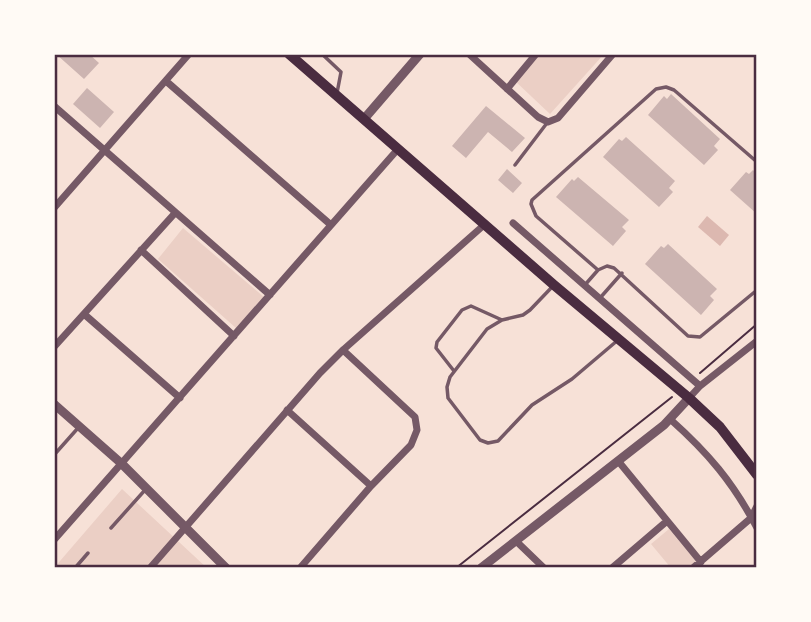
<svg xmlns="http://www.w3.org/2000/svg" width="811" height="622" font-family="'DejaVu Sans',sans-serif">
	<style>
		.green { fill: #ebcfc5 }
		.water { fill: #dcb8b0 }
		.building { fill: #ccb4b1 }
		.lines { fill: none; stroke-linecap: round; stroke-linejoin: round }
		.path { stroke: #4a2c40; stroke-width: 2 }
		.service { stroke: #755966; stroke-width: 3.5 }
		.minor { stroke: #755966; stroke-width: 7 }
		.tertiary { stroke: #755966; stroke-width: 9 }
		.primary { stroke: #4a2c40; stroke-width: 10 }
		.neatline { fill: none; stroke: #4a2c40; stroke-width: 2.5 }
	</style>
	<rect width="100%" height="100%" fill="#f7e1d7"/>
	<path class="green" d="M536,54H604L550,114L514,80Z
		M183,228L265,298L236,328L158,259Z
		M122,489L207,568H54Z
		M669,529L700,566L698,568H671L651,544Z"/>
	<path class="water" d="M707,216L729,235L720,246L698,227Z"/>
	<path class="building" d="M56,54H89L99,63L84,79Z
		M87,88L114,112L100,128L73,104Z
		M671,94L720,139L714,146L718,150L704,165L648,115L664,96L667,99Z
		M486,106L525,138L512,152L488,132L466,158L452,146Z
		M626,137L675,181L669,188L673,192L659,207L603,157L619,139L622,141Z
		M507,169L522,183L513,193L498,180Z
		M753,170L757,174V214L730,190L746,172L749,174Z
		M578,177L629,220L622,227L626,231L613,246L556,197L572,179L574,181Z
		M668,244L717,289L710,296L714,300L701,315L645,264L661,246L664,248Z"/>
	<g class="lines">
		<path class="path" d="M700,373L757,324
			M456,568L672,397"/>
		<path class="service" d="M322,54L341,72L337,93
			M515,165L547,123
			M598,270L536,216L531,204L532,200L656,89L666,87L674,90L757,162
			M553,286L530,310L523,315L502,320L487,329L450,377L447,387L448,398L480,440L488,443L498,441L532,405L572,379L618,340
			M584,286L598,270L607,266L614,268L688,336L700,337L757,290
			M600,298L622,273
			M454,371L436,348L437,342L462,310L471,306L502,320
			M54,455L78,428
			M111,528L145,490
			M75,568L88,553"/>
		<path class="minor" d="M469,54L538,117L548,122L558,118L613,54
			M166,81L331,225
			M507,89L536,54
			M54,106L270,295
			M54,208L189,54
			M513,223L700,386
			M141,250L234,336
			M84,314L180,398
			M54,347L175,213
			M689,398L700,386L757,341
			M287,410L371,486
			M670,419C708,453 733,482 757,528
			M619,462L701,562
			M54,540L398,149
			M516,541L544,568
			M150,568L320,373L343,350L484,225
			M300,568L371,486L411,445L417,430L415,417L343,350
			M612,568L667,521
			M693,568L751,518L757,506"/>
		<path class="tertiary" d="M364,119L420,54
			M54,404L122,464L226,568
			M481,568L664,425L689,398"/>
		<path class="primary" d="M289,54L554,285L689,398L720,427L757,475"/>
	</g>
	<rect width="811" height="622" fill="none" stroke="#fffaf5" stroke-width="112"/>
	<rect x="56" y="56" width="699" height="510" class="neatline"/>
</svg>
